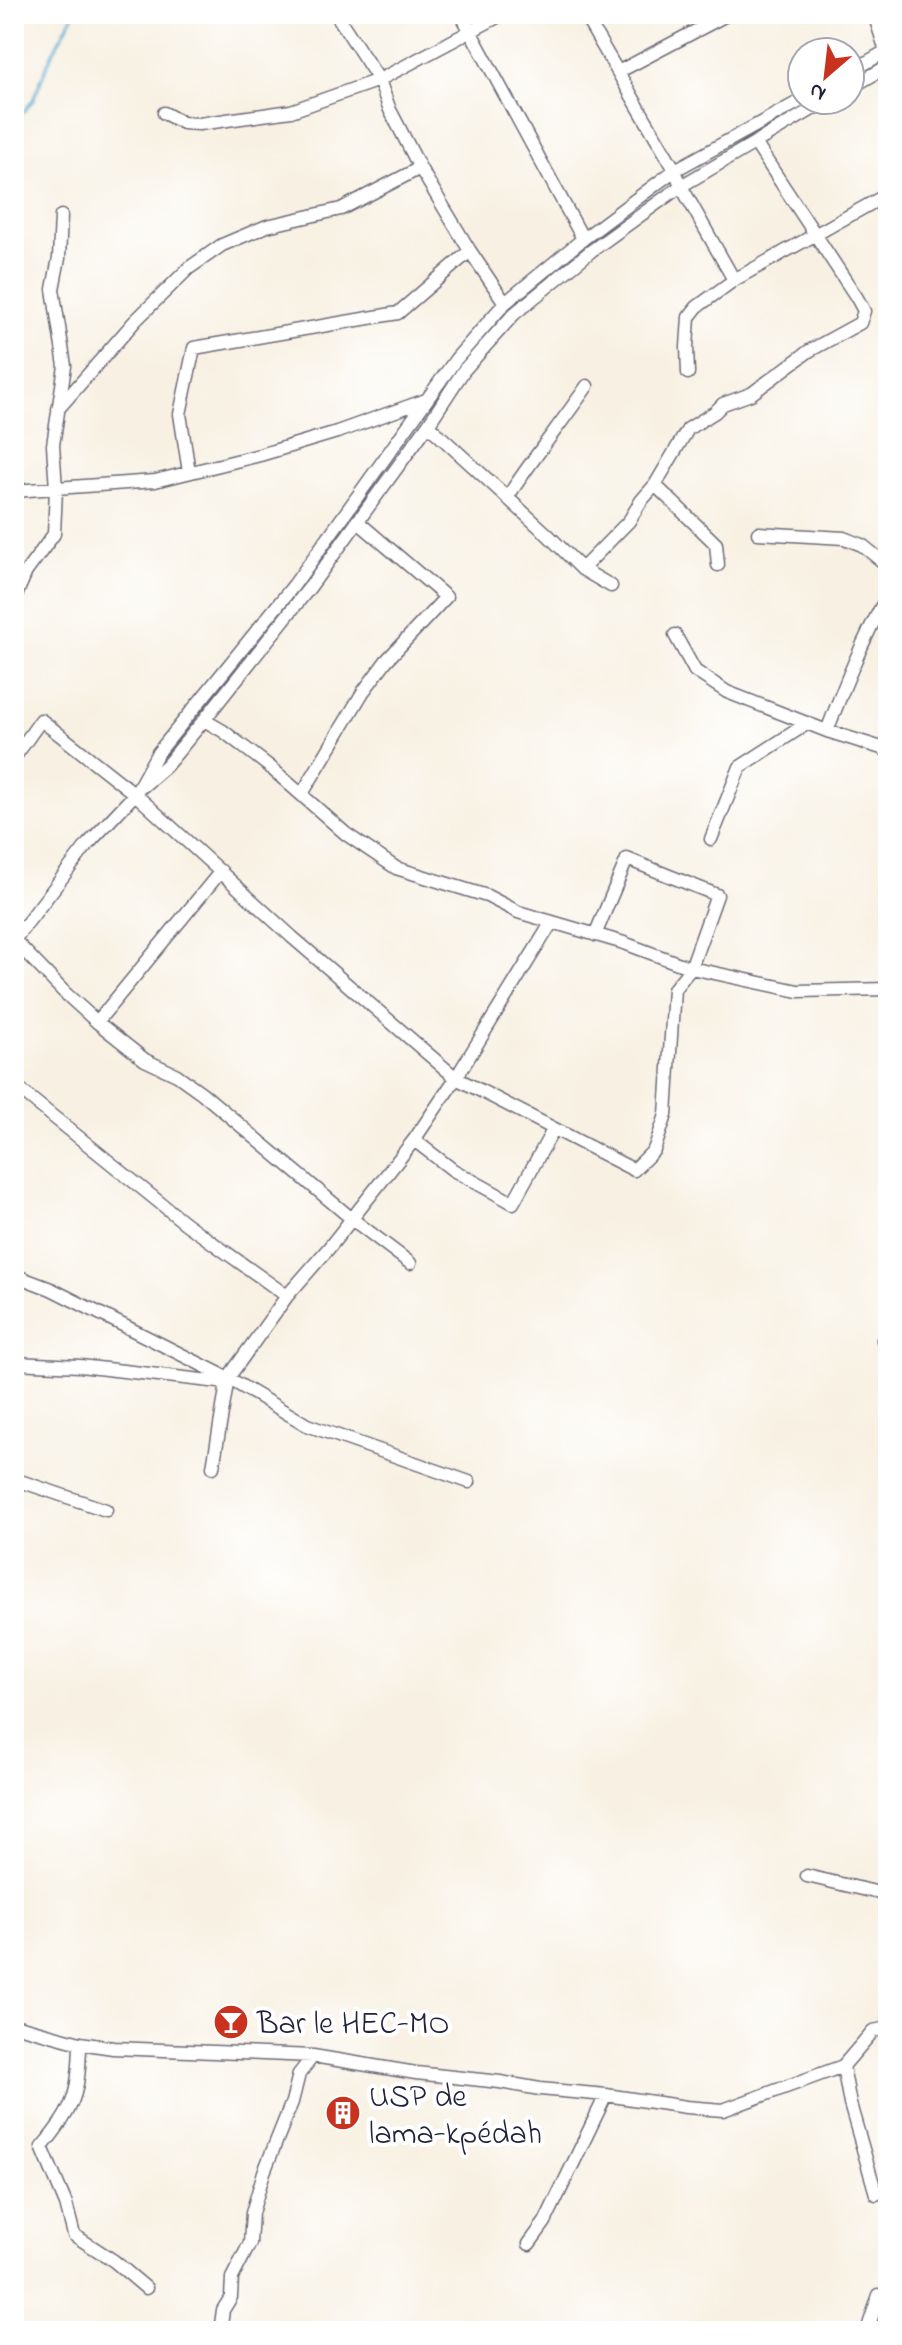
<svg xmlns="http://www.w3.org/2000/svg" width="902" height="2345" font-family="'Indie Flower',sans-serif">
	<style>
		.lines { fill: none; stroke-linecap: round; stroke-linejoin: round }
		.stream { stroke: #57aad2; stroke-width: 3 }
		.minor-casing { stroke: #6d6a76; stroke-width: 15 }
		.minor { stroke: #fff; stroke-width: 12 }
		.labels { text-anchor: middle; stroke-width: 8; stroke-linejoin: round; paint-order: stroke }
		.poi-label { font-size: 32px; fill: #22223b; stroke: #fff; text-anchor: start }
	</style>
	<rect width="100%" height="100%" fill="#fff"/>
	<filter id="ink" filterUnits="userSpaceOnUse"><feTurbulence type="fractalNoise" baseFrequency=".0125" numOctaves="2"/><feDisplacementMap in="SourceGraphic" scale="16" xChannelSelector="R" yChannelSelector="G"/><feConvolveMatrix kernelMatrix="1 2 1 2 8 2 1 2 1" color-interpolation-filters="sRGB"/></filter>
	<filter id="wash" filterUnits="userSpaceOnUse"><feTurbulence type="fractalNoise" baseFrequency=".006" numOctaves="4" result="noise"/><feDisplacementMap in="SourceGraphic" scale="32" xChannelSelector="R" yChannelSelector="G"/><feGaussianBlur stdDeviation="1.8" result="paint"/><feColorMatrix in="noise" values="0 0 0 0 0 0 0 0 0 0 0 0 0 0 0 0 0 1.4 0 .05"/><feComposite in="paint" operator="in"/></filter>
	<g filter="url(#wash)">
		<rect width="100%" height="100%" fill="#f8f1e3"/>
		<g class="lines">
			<path class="stream" d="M14,138L21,115L33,100L51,56L74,14"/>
		</g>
	</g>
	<g filter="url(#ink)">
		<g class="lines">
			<defs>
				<path id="minor" d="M336,14L379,80L390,110L420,168L470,251L505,303
					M461,14L583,239
					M584,14L675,170L681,186L734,280
					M874,14L886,51
					M618,72L728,14
					M850,72L888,50
					M850,88L888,66
					M164,113L183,123L199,124L291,111L379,80L503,14
					M688,373L687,347L689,317L697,307L734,280L888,194
					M58,409L135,321L189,268L222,245L267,226L341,209L420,168
					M428,425L548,535L582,569L611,586
					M189,472L180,414L194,348L398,313L470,251
					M655,485L716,544L718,565
					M14,491L155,481L260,455L337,432L426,400
					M507,498C532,459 561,424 587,386
					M758,533L844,538L862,545L888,566
					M582,569L629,521L641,501L655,485L688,429L715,412L723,404L751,394L809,351L860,323L864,311L857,298L759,149L756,143
					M14,600L26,572L54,534L56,489L53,445L65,366L53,289L59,258L61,216
					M675,635L695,671L727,692L827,731L888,750
					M204,720L223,731L270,767L346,834L396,868L487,896L518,912L624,943L691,968L798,991L888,989
					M827,731C845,684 863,638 888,595
					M14,758L41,720L135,794L292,937L456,1078L634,1170L654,1150L666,1115L674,989L691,968L717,895L627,859L595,935
					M143,786L166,766L204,720L310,587L428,425L464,370L514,314L591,251L681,186L828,100
					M302,794L363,692L386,661L446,597L357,521
					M711,839L740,767L808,723
					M14,940L88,844L135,794L157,754L294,585L456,359L505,303L583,239L675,170L802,100
					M14,940L65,993L97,1022L145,1060L177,1075L202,1093L352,1219L410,1263
					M97,1022L221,871
					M14,1085L185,1223L287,1296
					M414,1140L453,1170L513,1203L553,1130
					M14,1275L51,1289L228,1378L307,1425L469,1482
					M883,1340L888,1342
					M14,1363L80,1366L228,1383
					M213,1467L228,1378L287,1296L328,1249L414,1140L456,1078L552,922
					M14,1479L106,1510
					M807,1876L888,1895
					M14,2025L80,2043L113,2048L313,2056L416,2073L500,2082L540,2089L606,2095L686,2107L723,2110L843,2066L873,2031L888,2028
					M80,2043C79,2093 75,2108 42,2147L66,2204L74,2235L114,2261L146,2288
					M843,2066L850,2104L876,2194
					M529,2244L545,2222L606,2095
					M220,2331L223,2310L231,2297L232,2278L250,2243L252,2213L264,2172L292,2102L299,2074L313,2056
					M867,2331L879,2295L888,2297"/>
			</defs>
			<use href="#minor" class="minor-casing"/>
			<use href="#minor" class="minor"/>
		</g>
	</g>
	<defs>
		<symbol id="bar-disc" viewBox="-11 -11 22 22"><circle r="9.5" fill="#c8321e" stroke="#fff"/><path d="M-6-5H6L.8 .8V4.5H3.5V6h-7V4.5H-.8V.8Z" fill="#fff"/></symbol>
		<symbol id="building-disc" viewBox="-11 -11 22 22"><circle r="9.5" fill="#c8321e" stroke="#fff"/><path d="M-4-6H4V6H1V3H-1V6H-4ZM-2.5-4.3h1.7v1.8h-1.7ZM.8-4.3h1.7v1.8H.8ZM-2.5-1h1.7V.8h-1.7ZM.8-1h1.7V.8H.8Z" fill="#fff"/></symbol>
	</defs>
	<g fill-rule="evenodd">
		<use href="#bar-disc" x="211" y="2002" width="40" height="40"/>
		<use href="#building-disc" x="323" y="2093" width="40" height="40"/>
	</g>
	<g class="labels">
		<g class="poi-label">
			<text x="257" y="2033">Bar le HEC-MO</text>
			<text x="369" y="2106">USP de<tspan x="369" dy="37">lama-kpédah</tspan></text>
		</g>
	</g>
	<rect width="902" height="2345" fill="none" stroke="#fff" stroke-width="48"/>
	<g transform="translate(826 76) rotate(208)"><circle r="38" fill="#ffffff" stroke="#a7a7b1" stroke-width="2"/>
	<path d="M0-6L14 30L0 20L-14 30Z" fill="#c8321e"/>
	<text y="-12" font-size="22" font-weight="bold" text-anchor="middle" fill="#22223b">N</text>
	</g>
</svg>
